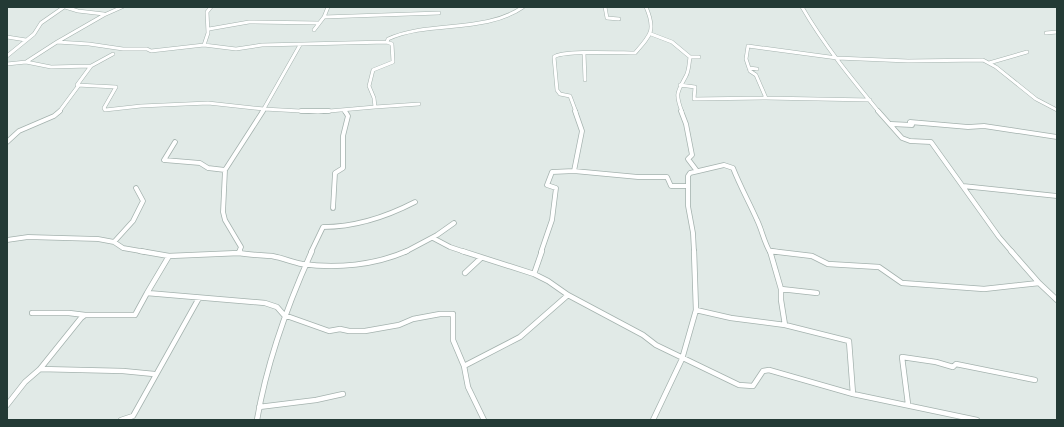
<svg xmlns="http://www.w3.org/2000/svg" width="1064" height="427" font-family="Signika,sans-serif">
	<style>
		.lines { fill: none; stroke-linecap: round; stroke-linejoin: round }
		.minor-far2-casing { stroke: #a4b2ae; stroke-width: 4 }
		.minor-far1-casing { stroke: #a4b2ae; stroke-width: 5.5 }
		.minor-casing { stroke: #a4b2ae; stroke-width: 6 }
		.minor-far2 { stroke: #fff; stroke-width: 3 }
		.minor-far1 { stroke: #fff; stroke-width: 4 }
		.minor { stroke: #fff; stroke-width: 4.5 }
	</style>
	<rect width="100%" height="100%" fill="#e1eae7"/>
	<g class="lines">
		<defs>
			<path id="minor-far2" d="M65,7L78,11L104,14
				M605,7L607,18L619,19
				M802,7C824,45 851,78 879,112
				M324,17L439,13
				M209,29L249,22L318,23
				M314,30L324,17L328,7
				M1046,33L1057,32
				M651,34L672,42L690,57C689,63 689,71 686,76C677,93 675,93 682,112
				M7,37L26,40
				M57,42L104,15L122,7
				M204,45L208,33L207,12L211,7
				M584,53L585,80
				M7,56L34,34L41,23L64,7
				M690,57H699
				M989,63L1027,52
				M7,64L26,62
				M91,66L113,54
				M749,68L757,69
				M680,85L695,87L694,99L766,98
				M870,100L766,98L756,75L750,71L746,59L748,46L837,58L908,61L983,60L996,67L1036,99L1057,110
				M419,104L375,107L374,98L369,86L373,70L393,62L392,44L387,42L388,39C430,20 484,34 523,7
				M375,107L318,112L264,109L208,103L141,106L105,110L104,108L116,87L77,85L91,66L51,67L26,62L57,42L89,44L123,49H147L151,51L204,45L236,49L262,45L387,42
				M344,110L345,112
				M59,112L79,85
				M262,112L300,45
				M576,112L570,96L560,94L557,90L554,57C562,50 621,53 635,53C651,35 656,30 646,7"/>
			<path id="minor-far1" d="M301,111H329
				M681,111L686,124L692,155L688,159L697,171
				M878,111L902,138L910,141L931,142L999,237L1012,252
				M891,124L912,125L910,122L968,127L984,126L1057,137
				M7,142L19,131L54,116L60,111
				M175,142L164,160L200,163L208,168L225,170
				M574,171L638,177H667L671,186H687
				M963,186L1057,196
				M333,208L335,173L343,168V136L348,116L345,111
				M433,238L450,247L465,252
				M7,240L28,237L98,239L114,242L123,248L146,252
				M114,242L133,221L143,201L136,188
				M770,251L778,252
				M239,252L241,247L225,220L223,212L225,170L263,111
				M311,252L323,227C356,227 386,217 415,202
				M405,252L437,235L454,223
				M541,252L552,220L556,188L547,185L552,172L574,171L582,131L575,111
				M694,252L693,233L688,206V176L690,173L724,165L733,168C740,186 749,202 757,220C762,230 764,242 770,252"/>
			<path id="minor" d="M140,251L169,256
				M240,251L239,253L169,256L147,293L265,303L277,307L284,315L329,331L340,329L349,331H365L399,325L413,319L440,314H453V340L464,366
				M462,251L534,274L548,281L568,295L643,335L656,345L739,385L753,386L763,371L769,370L853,394
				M770,251L812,256L828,264L879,267L902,283L984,289L1039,283
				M770,251L781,289V300L785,325L849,341L853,394L977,420
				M1011,251L1039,283L1057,300
				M239,253C250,255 261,255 272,256C283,258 292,262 302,264C337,269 375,265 407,251
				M465,273L481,258
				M534,274L542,251
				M781,289L817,293
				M696,310L731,318L785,325
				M32,313H69L85,315
				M40,369L123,371L154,374
				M908,404L902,357L936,362L953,367L956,364L1035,380
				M7,405L25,382L40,369L81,318L85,315H135L147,293
				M259,407L316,400L343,394
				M121,420L133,416L199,298
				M257,420C267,361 287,306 312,251
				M484,420L468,387L464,366L520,337L568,295
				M653,420L682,359L696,310L694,251"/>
		</defs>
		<use href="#minor-far2" class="minor-far2-casing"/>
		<use href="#minor-far1" class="minor-far1-casing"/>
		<use href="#minor" class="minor-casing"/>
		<use href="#minor-far2" class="minor-far2"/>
		<use href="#minor-far1" class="minor-far1"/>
		<use href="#minor" class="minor"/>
	</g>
	<rect width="1064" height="427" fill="none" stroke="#233a35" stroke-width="16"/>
</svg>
